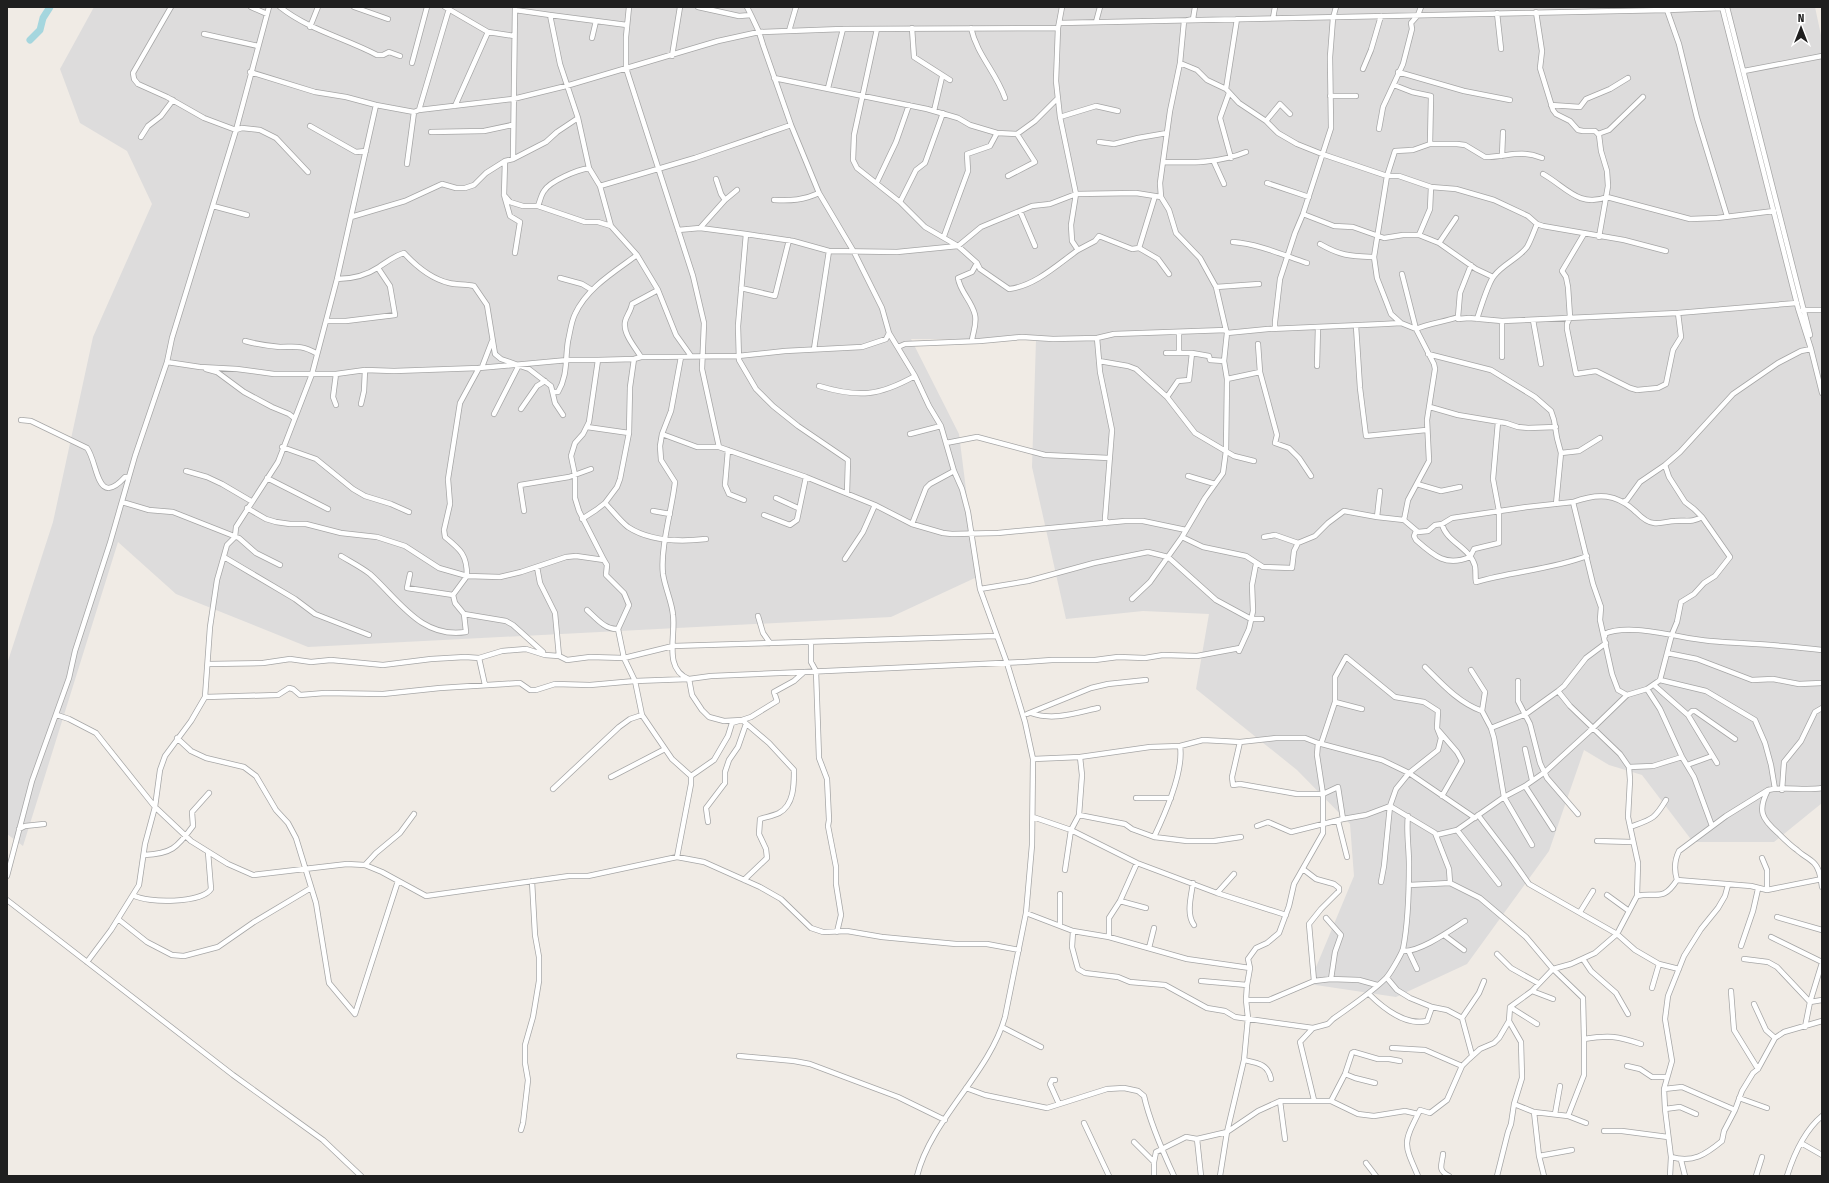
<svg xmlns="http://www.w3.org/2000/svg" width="1829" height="1183" font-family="'Fira Sans Condensed',sans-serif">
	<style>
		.residential { fill: #dddcdc }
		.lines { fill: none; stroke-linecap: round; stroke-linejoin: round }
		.river { stroke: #a5d6de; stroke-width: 7 }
		.minor-casing { stroke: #a6a6a6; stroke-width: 6 }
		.minor { stroke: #fff; stroke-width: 4.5 }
	</style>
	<rect width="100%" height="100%" fill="#f0ebe5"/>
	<path class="residential" d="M94,7H1815L1822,40V803L1774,842H1693L1642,775L1609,765L1584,750L1549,851L1467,964L1396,997L1309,984L1354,876L1350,824L1297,770L1196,689L1209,614L1143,611L1066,619L1032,467L1036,340L911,339L959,434L977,577L891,617L308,647L176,594L118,542L23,846L7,834V664L53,522L93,337L152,204L127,151L80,123L60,69Z"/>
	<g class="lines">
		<path class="river" d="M30,40L40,30L43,18L50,7"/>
		<defs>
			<path id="minor" d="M171,7L133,73L134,79L138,84L167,97L204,118L236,130L242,128L260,130L276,138L308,172
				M251,7L267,14
				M280,7C309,30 345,38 377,55H383L389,52L400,56
				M354,7L388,19
				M445,7L488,32L514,36
				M629,7L626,37V68L693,276L704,323L702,369L719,447L806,477L875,505L912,524L943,533L952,534L998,533L1125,521H1143L1186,530
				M698,7L739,16L751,15L759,32L763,45L791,125L819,193L854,252L882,308L889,333L915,376L929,406L941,426L954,471L962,489L968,512L980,589L1007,663L1025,722L1033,759L1032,845L1026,913L1005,1017C989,1074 931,1119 917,1176
				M747,7L751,15
				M1195,7L1193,19L1184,21L1180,63L1170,111L1160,183L1161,197L1169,210L1176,233L1200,258L1216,287L1226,330
				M1722,7L1798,308L1811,349L1822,393
				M1727,7L1810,335
				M515,10L550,15L560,64L578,118L589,168L600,186L611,226L637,255L658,290L676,335L691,356
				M1667,10L1679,44L1697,118L1727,216
				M1536,12L1542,51L1540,68L1553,110L1556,114L1570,121L1578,130L1583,131H1595L1599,135L1601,151L1607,171L1608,186L1599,237
				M1497,13L1501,49
				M550,15L627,25
				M1273,18L1275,7
				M1096,22L1100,7
				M1059,23L1062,7
				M310,27L318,7
				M912,28L914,57L950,80
				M971,28C977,55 996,72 1005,98
				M1058,28L1056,81L1060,117L1076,194L1071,225L1072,241L1078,250L1095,241L1099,236L1132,249L1139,248L1155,196
				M877,29L854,135L853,160L857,168L900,202L925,227L958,246L977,263L980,269L1009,289C1035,286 1057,265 1078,250
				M789,31L796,7
				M204,34L258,46
				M592,38L596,21
				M672,56L680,7
				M412,63L427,7
				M1180,63L1197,70L1207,80L1226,89L1239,103L1266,121L1278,133L1297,144L1322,154L1387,176H1399L1431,187L1456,189L1494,200L1528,216L1537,224L1543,226L1624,240L1666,251
				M1363,69L1371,50L1381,16
				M1744,71L1822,56
				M250,72L315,92L346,97L376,105L414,112L419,110L513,99L566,86L718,41L759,32L843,29L1058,28L1059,23L1667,10L1722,8
				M1398,72L1464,91L1510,100
				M774,78L927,109L958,118L970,125L997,133L1017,134L1035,121L1057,99
				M1394,85L1412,92L1431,96L1430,144
				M828,88L843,29
				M1226,89L1237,19
				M1229,93L1220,118L1231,158
				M1330,96H1356
				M1551,105L1580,107L1586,99L1610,89L1628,78
				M455,106L488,32
				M419,110L449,9
				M934,111L942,77
				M1060,117L1096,106L1118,111
				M1266,121L1280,104L1290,114
				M310,126L356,152L366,151
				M1379,129L1383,107L1403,64L1412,29L1411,23L1418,15L1421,7
				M431,132L484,131L512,125
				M1598,134L1609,130L1643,97
				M141,137L148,126L161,116L173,100
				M1099,142L1114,144L1138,138L1167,133
				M1502,156L1503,132
				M513,159L515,7
				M505,161L504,195L510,216L520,222L515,253
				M1164,162C1193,163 1219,163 1246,152
				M1214,162L1224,184
				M407,164L414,112
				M1543,174C1566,187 1579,208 1607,197L1690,219L1717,218L1774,211
				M1008,176L1035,162L1017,134
				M877,182L896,142L909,105
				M1267,183L1309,197
				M600,186L695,158L791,125
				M504,195L510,202L523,206H538L585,222H598L611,226
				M725,200L737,190
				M774,200C791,201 804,200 819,193
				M900,202L916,170L925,163L943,113
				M213,206L247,215
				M538,206C540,201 541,195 544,191C550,181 577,170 589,168
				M1020,211L1035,246
				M1303,214L1334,226L1353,227L1384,238L1403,235H1419L1439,243L1476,269L1493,277
				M351,217L405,201L442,184L456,188H465L474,185L486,173L505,161L513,159L546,142L557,132L578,118
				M700,228L725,200L721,194L716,179
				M678,230L700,228L746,234L793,241L829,251L897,252L958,246L981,227L993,222L1032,206L1050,204L1076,194L1136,193L1161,197
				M746,234L738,326L739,360L756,389L773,406L798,426L848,460L847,493
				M1584,234L1562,271L1566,277L1568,287L1570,317L1567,324V329L1576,374L1596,371L1630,388L1637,390L1658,388L1666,384L1673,350L1681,337L1678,313
				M1419,235L1430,209L1431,187
				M944,236L968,171L967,154L990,146L997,133
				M1233,242C1259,244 1283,255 1307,263
				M1439,243L1456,218
				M1320,244C1341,256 1350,256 1374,257
				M1139,248L1158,259L1169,274
				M1402,274L1416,329L1434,364L1435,369L1427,420L1429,461L1408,500L1404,520L1418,532L1428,531L1435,525L1442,524L1452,518L1527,507L1573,502L1593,584L1601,607L1600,620L1612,674L1618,690L1627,695L1647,689L1660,680L1672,634L1677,622L1681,602L1694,594L1704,583L1715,576L1730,557L1702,517L1694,509L1685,502L1669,477L1665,465L1680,452L1733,394L1778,363L1801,351L1811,349
				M560,278L582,284L592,290
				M337,279C351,279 367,275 379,267C388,261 394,256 404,253C415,265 432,279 449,283C457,285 466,284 474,286L487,305L495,354L501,359L529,369L551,386L555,403L563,415
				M1216,287L1259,284
				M741,288L775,296L789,240
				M1803,310H1822
				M1458,317L1460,293L1471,265
				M1477,319C1480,310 1488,283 1494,276C1503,264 1518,259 1527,247C1531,240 1534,231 1537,224
				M1533,320L1541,364
				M326,321H346L395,315L390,286L378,268
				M1502,321V357
				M1401,323L1391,314L1386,301L1377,278L1374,257L1387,176L1395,151L1413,150L1430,144H1457L1465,145L1485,157C1508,157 1519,149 1542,158
				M1356,326L1360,388L1366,436L1426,430
				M1275,328V322L1280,279L1295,233L1303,214L1331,128L1330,57L1333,18L1336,7
				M1179,333V352
				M1097,338L1100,372L1112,430L1105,519L1107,523
				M972,340C973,332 977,324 975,315C972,301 960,292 958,278L972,272L977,263
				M245,341C256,344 269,346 280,347C296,347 301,345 316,353
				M1258,344L1260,372
				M898,347L905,344L980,341L1022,337L1053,339L1097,338L1114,334L1226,330L1227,333L1268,329L1384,324L1401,323L1416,329C1430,323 1444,322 1458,317V319L1469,318L1502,321L1678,313L1797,303
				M814,349L829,251
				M1166,353H1192L1209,356L1210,360L1224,361
				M1428,354L1491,370L1535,397L1551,411L1554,420L1557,438L1561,453L1556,504
				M641,357C635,347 623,334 625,322C626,316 631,311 632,304L658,290
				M681,357L671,411L662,434L660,446L661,460L675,482C672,509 660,548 663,574C665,588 672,602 673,615C676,636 663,669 689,679L692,695L702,710L709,717L724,721L742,720L751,717L777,701L774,692L794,681L804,672L1024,662L1052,660H1095L1118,657L1145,658L1163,655L1197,656L1240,648
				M634,359L630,387L629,433L620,479L617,487L605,503C612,510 620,521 628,527C651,542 680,542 706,539
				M1099,361L1128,366L1136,369L1167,397L1195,433L1234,456L1254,461
				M167,362L200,367L237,369L274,374H336L365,370L394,371L479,368L568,360H598L634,359L641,357L738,356L785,351L862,347L886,339L889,333
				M1317,366L1318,327
				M482,367L492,341
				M479,368L460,403L448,479L450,504L444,530L445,537C461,550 467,555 467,576L500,577L521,572L566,557L576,556L604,560
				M206,369L217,372L244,392L272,407L289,414L294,418
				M1227,379L1260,372L1277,435L1275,443L1289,448L1299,458L1311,476
				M819,386C859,398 879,396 915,376
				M554,392H558C568,375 565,360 568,341C570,333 571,322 575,314C587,288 614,272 637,255
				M1167,397L1178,381L1189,380L1192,353
				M361,404L364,391L365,370
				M336,405L333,397L336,374
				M1430,407L1458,415L1506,423L1518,427L1528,428L1556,427
				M521,409L537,386L545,381
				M494,414L519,365
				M21,420L31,421L87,448C98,462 96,509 125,477H129
				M587,427L629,433
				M662,434L697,447H719
				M910,434L941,426
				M946,443L977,437L1045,455L1109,458
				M282,447L316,459L353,489L365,496L391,504L409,512
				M728,450L725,485L729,494L744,500
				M1561,453L1579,451L1600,438
				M186,471L207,477L222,484L251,501
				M1188,476L1215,484
				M267,478L328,509
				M1417,484L1441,491L1460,487
				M776,498L798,508
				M122,502L149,510L173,512L239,538L256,553L280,565
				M1573,502C1598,493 1616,493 1636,512C1640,516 1648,523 1654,523C1661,524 1668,521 1675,521C1687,520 1691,523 1702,517
				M1623,502L1627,500L1640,482L1665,465
				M247,508L266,519L276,522L290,524H306L341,533L377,537L405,546L439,568L467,576L453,595L455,603L464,614L506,621L513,625L543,652
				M524,511L520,485L569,477L591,469
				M653,511L670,514
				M764,515L790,525L797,520L806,477
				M1377,517L1380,491
				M582,519L596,510L605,503
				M912,524L926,488L930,484L954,471
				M1442,524C1446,542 1470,547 1475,566C1476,571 1475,577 1476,582C1513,571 1550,570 1587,556
				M1416,531L1414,536L1416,540C1434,556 1446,567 1470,557L1474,549L1499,543V511L1493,479L1498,422
				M1182,537L1203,547L1246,556L1263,567L1292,568L1294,551L1298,543L1315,536L1328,523L1344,511L1377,517L1404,520
				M1264,537L1275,535L1298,543
				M341,556C351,562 361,567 370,574C399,600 421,639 466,632L464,614
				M224,557L295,599L315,614L369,635
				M845,559L863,532L875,505
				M537,567L540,583L555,613L559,656
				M410,574L407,588L453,595
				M980,589L1028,581L1094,563L1148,552L1168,557L1216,600L1251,619H1262
				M1132,599L1150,582L1182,537L1205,498L1223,473L1226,451L1227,379L1224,361L1227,333
				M587,610C596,618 605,630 618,629L629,605L624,593L606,575L607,565L604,560L579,511L575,498V475L571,456L575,443L583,434L589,422L598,360
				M758,616L763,633L770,643
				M618,629L624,658L635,681L642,715L672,759L691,776
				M1605,636L1604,634C1631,622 1681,639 1710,641C1747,644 1785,645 1822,650
				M811,642V662L816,671L819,758L827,779L829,820L828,826L836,867V884L841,915L837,932
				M1239,651L1249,629L1253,611L1252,585L1256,564
				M1667,653L1697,659L1752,680L1773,679L1799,684L1822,683
				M479,658L485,685
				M209,664L263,663L290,659L311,662L331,660L383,665L431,659L465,657L479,658L502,651L526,649L545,655L559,656L567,660L590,657L624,658L673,646L996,636
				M1425,667C1442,684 1459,703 1482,711
				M1471,670L1485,692L1482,711L1491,728L1494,738L1504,797L1532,845
				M1660,680L1706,691L1755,720L1765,743L1771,765L1775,789
				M1518,681V701L1530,724L1540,763L1547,778L1578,814
				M1654,685L1688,715L1717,763
				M1647,689L1660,709L1682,757L1694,777L1712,826
				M1558,691L1570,706L1620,754L1629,767L1630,780L1628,817L1638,863L1637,896
				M205,697L278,695L289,688L293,689L300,695L325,693L383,694L440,688L520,683L530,690H536L555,684L590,685L635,681L689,679L711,676L804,672
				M1335,702L1362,709
				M1031,713C1053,721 1076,713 1098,708
				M1027,714L1091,688L1108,684L1146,680
				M57,715L69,719L96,733L155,807L191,841L228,864L253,875L347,864L365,865L382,872L426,896L569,876H588L677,857L704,862L760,887L781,899L811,928L823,932L847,931L882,937L956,944H987L1019,950
				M1688,715L1692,711H1695L1735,739
				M1491,728L1526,714L1558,691L1564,686L1586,658L1606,643
				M1439,731L1457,752L1462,761L1442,796
				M177,738L191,751L206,758L244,767L256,776L276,810L288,823L296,838L316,903L329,983L355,1014L398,881
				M1240,742L1232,777L1233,785L1240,784L1297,794H1323L1338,787L1343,819
				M1321,744L1335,702V677L1346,657L1395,697L1424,702L1438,711L1437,728L1441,738L1438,750L1409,773L1396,789L1390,806L1384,866L1381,882
				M1525,749L1532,780
				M1033,759L1080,757L1150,747L1180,746L1203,740L1240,742L1276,738H1305L1318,743L1382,760L1409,773L1475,818
				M1687,765L1712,756
				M1629,767L1653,766L1682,757
				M611,777L665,749
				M1525,786L1553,829
				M1822,788C1804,791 1785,786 1768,790C1757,811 1762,819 1778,833C1784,839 1790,845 1797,850C1802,855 1809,858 1814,863C1820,869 1821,879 1822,887
				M553,789L619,727L630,719L642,715
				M1782,790L1784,762L1801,741L1815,712L1822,708
				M1136,798H1171
				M1079,815L1125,824L1132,829L1154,837L1187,841H1214L1241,837
				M1478,815L1510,857L1529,884L1617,934L1635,950L1659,964L1679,969
				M1033,817L1071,830L1137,863L1217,893L1286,915
				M1338,821L1347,857
				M708,822L706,808L725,783V772L729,760L738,747L746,724
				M1257,826L1268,822L1291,832L1343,819L1366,815L1390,806L1435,833L1449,869L1450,883
				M1630,827C1652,819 1654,820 1666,800
				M19,829L25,826L44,824
				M1457,830L1499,884
				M1436,835L1457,830L1504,797L1525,786L1545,772L1593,728L1627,695
				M1154,837C1165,814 1184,771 1180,746
				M1597,841L1632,842
				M144,855C171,854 177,848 193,826L192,812L209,793
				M677,857L691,784V776L714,760L728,736L732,723L742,720L769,743L794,770C794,785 794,805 779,813C773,816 766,817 760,819L759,834L766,849L767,858L744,880
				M1762,858L1767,870V890
				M365,865L376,853L400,833L414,814
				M1303,869L1316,879L1334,884L1339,888V891L1321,909L1309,924L1314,981
				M1065,870L1071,830L1079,815L1082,775L1080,757
				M7,876L32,781L69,678L75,651L110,543L135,456L167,362L172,338L236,130L269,7
				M1677,880C1674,870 1674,861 1679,851L1726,816L1768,790
				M1193,883C1191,897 1186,914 1194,925
				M1409,885L1450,883L1480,898L1526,937L1553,969L1583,998L1584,1039C1609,1035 1617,1036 1641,1044
				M1217,893L1234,874
				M1060,894V926
				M133,895C148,904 202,903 211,889L208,852
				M1607,895L1629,911
				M7,900L233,1075L323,1140L361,1176
				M1120,901L1146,908
				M1580,912L1593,891
				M1026,913L1073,931L1109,937L1187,959L1250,968
				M1777,917L1822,930
				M1326,918L1341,935L1335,952L1331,979
				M118,919L147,942L172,955L184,956L218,947L254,922L311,888
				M1073,931L1072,947L1076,962L1078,969L1085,973L1118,977L1130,982L1165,985L1207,1008L1225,1011L1235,1017L1313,1028L1300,1042L1314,1100
				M1444,935L1464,950
				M1109,937V918L1120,901L1137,863
				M1771,937L1822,962
				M1741,946L1753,911L1758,889
				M1149,948L1154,928
				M1402,951C1419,953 1451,930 1465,921
				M1409,952L1417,969
				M1497,954L1511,968L1538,983
				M1583,959L1591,971L1616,993L1628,1014
				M1744,959L1768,962L1777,967L1810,1002L1822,1000
				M87,962L111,930L139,885L145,844L155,807L160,770L165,756L191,721L205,697L210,627L217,580L227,545L235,537L236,527L278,462L312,374L337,279L376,105
				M1387,978L1397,990L1410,998L1432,1007L1447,1010L1462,1018L1472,1055
				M1201,981L1247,985
				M1652,988L1659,964
				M1532,991L1553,999
				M1731,991L1734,1030L1758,1069
				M1369,994C1383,1008 1406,1026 1427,1021L1432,1007
				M1246,1000H1269L1314,981L1331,979L1359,980L1377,985
				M1754,1004L1766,1030L1775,1038
				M1510,1007L1537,1024
				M1462,1018L1479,993L1484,981
				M1002,1027L1041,1047
				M1805,1027L1810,1002L1822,963
				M1313,1028L1328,1024L1333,1019C1351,1006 1370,994 1386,978C1390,974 1401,955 1403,949C1408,924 1409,890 1409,864C1409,849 1406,829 1408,816
				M1392,1048L1425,1050L1462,1066
				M739,1056L794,1061L810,1064L898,1097L945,1120
				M1244,1060C1258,1063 1268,1064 1271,1079
				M1627,1066L1640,1069L1652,1077H1667
				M1345,1074L1355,1078L1375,1083
				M1055,1080H1052L1050,1084L1059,1104
				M966,1088L985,1095L1047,1108L1107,1089L1124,1088L1138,1091L1144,1096C1150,1123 1162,1150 1174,1176
				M1664,1089L1682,1087L1735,1110
				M1739,1098L1767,1108
				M1280,1101L1285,1139
				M1331,1101L1345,1074L1352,1053L1354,1052L1378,1059H1389L1400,1061
				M1514,1104L1534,1112L1568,1116L1586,1123
				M1665,1109L1680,1107L1696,1114
				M1534,1112L1539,1156L1544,1176
				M1555,1114L1560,1086
				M1568,1116L1584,1075V1039
				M1084,1123L1109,1176
				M521,1130L523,1123L528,1080L525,1063V1045L533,1017L539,981V957L535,935L532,881
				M1604,1131H1622L1668,1137
				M1197,1139L1201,1176
				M1134,1142L1154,1162V1176
				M1801,1143L1822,1155
				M1443,1154C1442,1165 1437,1170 1449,1176
				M1539,1156L1572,1150
				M1671,1157C1693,1163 1705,1155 1722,1141L1724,1131L1735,1110L1742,1091L1753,1073L1758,1069L1775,1038L1784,1032L1822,1021
				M1681,1160L1685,1176
				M1154,1162L1156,1152L1186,1137L1197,1139L1227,1132L1258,1111L1280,1101H1331L1358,1114L1374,1116L1405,1111L1418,1114
				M1366,1163L1376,1176
				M1220,1176L1227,1132L1244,1060L1248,1018L1246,1000L1247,985L1250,968L1248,959L1256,948L1267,943L1279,933L1289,906L1294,884L1323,833V794L1317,755L1318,743
				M1418,1176C1403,1142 1403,1144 1420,1110L1430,1113L1447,1100L1462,1066L1469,1059L1480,1049L1494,1043L1499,1038L1509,1021L1510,1007L1532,991L1553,969L1571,964L1595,953L1617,934L1637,896C1657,891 1662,903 1677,880L1751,886L1767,890L1822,879
				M1497,1176L1508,1132L1511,1124L1514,1104L1522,1078L1521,1042L1509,1021
				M1670,1176L1671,1157L1665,1109L1664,1089L1672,1061L1665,1019L1668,996L1684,956L1701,929L1718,908L1725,896L1728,885
				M1756,1176L1762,1157
				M1787,1176C1794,1154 1804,1131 1822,1116"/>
		</defs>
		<use href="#minor" class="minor-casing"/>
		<use href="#minor" class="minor"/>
	</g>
	<rect width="1829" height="1183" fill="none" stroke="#1f1f1f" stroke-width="16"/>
	<g transform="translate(1801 28)" stroke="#ffffff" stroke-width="3" paint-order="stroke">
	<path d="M0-3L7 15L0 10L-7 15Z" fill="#1f1f1f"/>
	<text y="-6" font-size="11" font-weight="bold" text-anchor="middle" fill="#1f1f1f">N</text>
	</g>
</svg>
